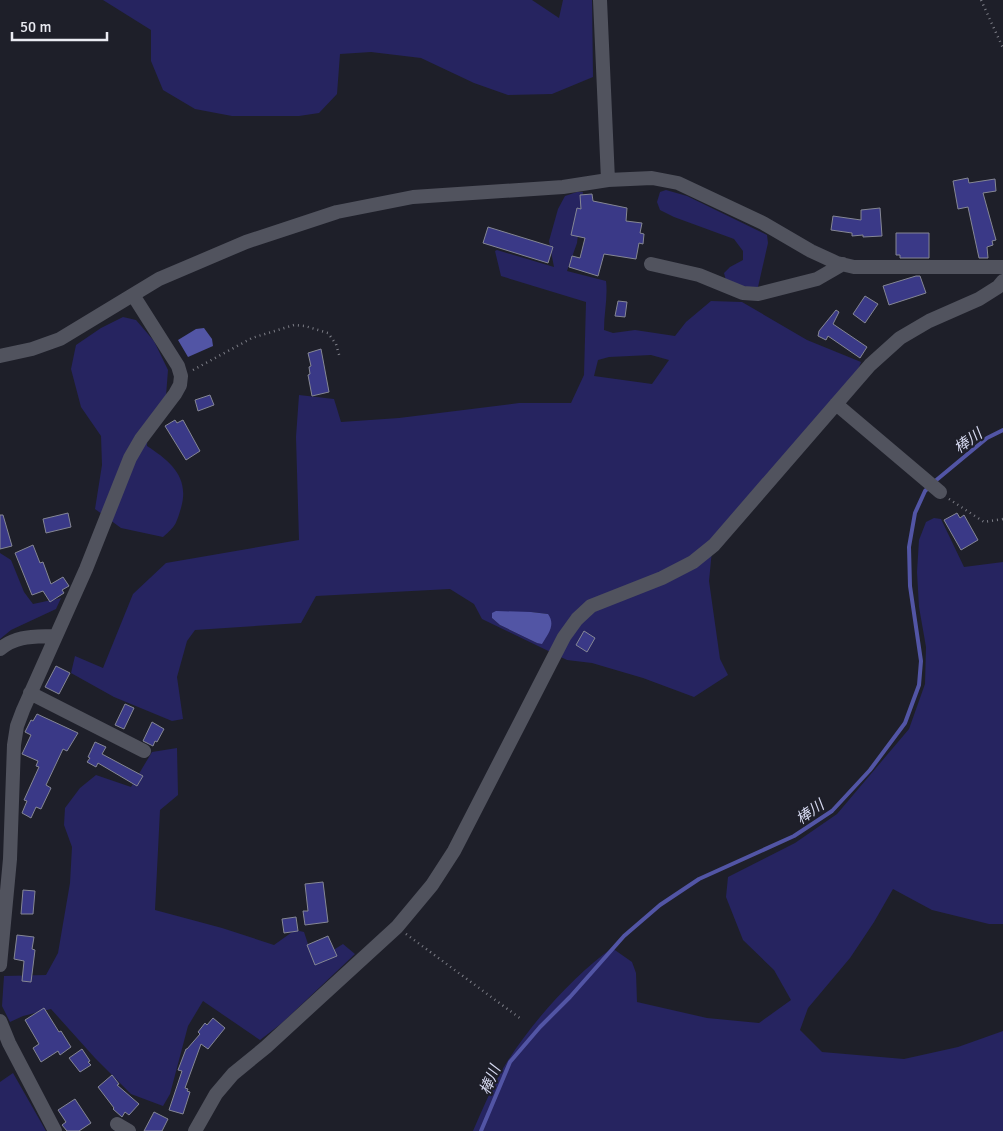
<svg xmlns="http://www.w3.org/2000/svg" width="1003" height="1131" font-family="Signika,'Noto Sans JP',sans-serif">
	<style>
		.green { fill: #262460; fill-rule: evenodd }
		.water { fill: #5255a5 }
		.lines { fill: none; stroke-linecap: round; stroke-linejoin: round }
		.stream { stroke: #5255a5; stroke-width: 4 }
		.building { fill: #3a3987; stroke: #858794 }
		.path { stroke: #7c7d86; stroke-width: 2.5; stroke-dasharray: 1 4; stroke-linecap: butt }
		.minor { stroke: #51535e; stroke-width: 14 }
		.labels { text-anchor: middle; stroke-width: 4.5; stroke-linejoin: round; paint-order: stroke }
		.water-label { font-size: 15px; font-style: italic; fill: #d6d9f0; stroke: #1e1f29 }
	</style>
	<rect width="100%" height="100%" fill="#1e1f29"/>
	<path class="green" d="M103,0H532L559,18L563,0H592L593,77L552,94L508,95L474,83L421,58L371,52L340,54L337,94L319,113L299,116H232L195,109L163,90L151,61V30Z
		M666,190L687,196L767,235L768,243L758,287L754,288L727,284L724,273L730,267L743,260V251L734,239L674,217L660,210L657,202L660,192Z
		M577,192H583L577,243L567,271L606,281C608,297 604,313 604,330L613,333L635,330L675,336L686,322L711,301L742,302L807,340L861,362L857,373L713,540L709,581L720,659L728,675L694,697L643,678L592,663L567,660L482,619L474,604L450,589L316,596L301,623L195,630L187,641L177,677L183,719L172,721L114,697L71,673L75,656L103,668L133,594L166,563L299,540L296,437L299,395L334,399L341,422L399,418L519,403H571L584,375L586,302L501,276L495,251L497,250L554,267L549,241L558,209L565,196ZM651,355L669,360L652,384L594,376L598,360L609,357ZM531,612L548,614L537,643L500,625L492,618Z
		M123,317L136,320L154,341L168,370L166,396L148,420L147,446C170,461 190,477 181,508C176,524 176,526 163,537L121,528L95,509L102,465L101,436L81,407L71,369L76,345L101,328Z
		M934,518L941,519L964,567L1003,562V924H989L932,910L893,889L874,922L850,958L808,1008L800,1030L822,1052L904,1059L958,1047L1003,1031V1131H473C480,1115 487,1098 495,1083C519,1036 570,978 612,948L632,962L636,973L637,1002L707,1018L759,1023L791,1000L774,970L743,940L726,897L728,877L795,843L837,814L909,729L925,684L926,647L919,607L917,572L919,540L926,522Z
		M0,553L11,560L24,592L33,604L61,598L56,609L11,630L0,639Z
		M177,748L178,795L160,810L155,910L222,928L274,945L295,930L304,932L314,962L343,944L355,954L282,1023L260,1040L203,1001L188,1026L170,1094L163,1106L131,1094L95,1058L51,1009L23,1016L10,1022L2,1006L4,976L46,975L58,953L70,883L72,847L64,825L65,808L80,788L96,775L131,787L152,752Z
		M13,1073L46,1131H0V1082Z"/>
	<path class="water" d="M204,328L212,339L213,346L188,357L178,340L196,329Z
		M496,611L531,612L548,614C556,625 548,634 542,644L537,643L500,625L492,618V613Z"/>
	<g class="lines">
		<path class="stream" d="M934,482L987,438L1003,430
			M481,1131L510,1062L540,1027L570,997L624,936L660,905L699,879L794,836L832,811L870,770L905,723L919,685L921,661L910,586L909,547L915,513L925,491L929,487"/>
	</g>
	<path class="building" d="M968,178L969,183L995,179L996,191L983,193L996,240L992,241L993,245L987,247L988,258H979L968,207L958,209L953,181Z
		M592,194L593,201L627,208L626,221L642,223L640,233L644,234L643,244L639,243L636,259L604,254L598,276L569,267L572,256L580,258L585,238L571,235L577,208L581,209L580,195Z
		M880,208L882,236L863,237V235L852,236V233L831,230L833,216L861,220V210Z
		M488,227L553,247L548,263L483,243Z
		M896,233H929V258H900V255H896Z
		M916,276H920L926,293L889,305L883,286Z
		M865,296L878,304L865,323L853,314Z
		M618,301L627,302L625,317L615,316Z
		M836,310L839,312L833,324L867,347L860,358L828,336L826,340L818,336L819,331Z
		M321,349L329,392L312,396L308,375L310,374L309,367L311,366L308,353Z
		M210,395L214,405L198,411L195,400Z
		M175,420L177,423L183,420L200,451L186,460L165,426Z
		M68,513L71,527L46,533L43,519Z
		M957,513L960,518L964,515L978,540L961,550L944,520Z
		M0,515H3L12,546L0,549Z
		M33,545L40,563L43,562L51,584L63,577L69,586L62,590L64,593L50,602L43,591L32,595L15,553Z
		M584,631L595,638L587,652L576,645Z
		M56,666L70,673L59,694L45,687Z
		M125,704L134,708L124,729L115,725Z
		M37,714L78,733L67,751L63,749L46,785L51,788L41,809L36,807L31,818L22,813L27,801L24,800L39,767L36,766L38,761L22,754L31,735L25,732L31,720L33,721Z
		M152,722L164,729L157,742L155,741L153,746L143,741Z
		M95,742L106,747L102,754L143,776L137,786L98,763L96,767L87,762L90,758L88,757Z
		M323,882L328,922L305,925L303,911H308L305,884Z
		M23,890L35,891L33,914H21Z
		M296,917L298,931L284,933L282,919Z
		M17,935L34,937L32,949L35,950L31,982L22,981L24,961L14,959Z
		M328,936L337,956L315,965L307,945Z
		M44,1008L59,1032L61,1031L71,1047L60,1055L58,1051L41,1062L33,1048L39,1044L25,1020Z
		M213,1018L225,1028L208,1049L201,1044L185,1088L188,1089L187,1091L190,1092L183,1114L169,1110L182,1071L178,1070L186,1049H187L200,1034L198,1032L205,1023L207,1025Z
		M82,1049L90,1061L88,1062L91,1065L80,1072L69,1058Z
		M112,1075L119,1084L117,1085L139,1104L129,1115L125,1112L122,1117L113,1109L114,1108L98,1087Z
		M75,1099L91,1123L79,1131H67L62,1125L66,1122L58,1110Z
		M154,1112L168,1119L162,1131H144Z"/>
	<g class="lines">
		<path class="path" d="M981,0L1003,48
			M193,370L252,338L294,325L305,326L328,333L336,344L340,358
			M949,499L984,522L1003,519
			M406,934L521,1019"/>
		<path class="minor" d="M600,0L608,180
			M651,264L699,275L743,293L758,294L817,279L843,264
			M0,356L32,349L60,339L159,279L246,242L337,212L413,197L563,187L608,180L652,178L678,183L763,223L811,251L837,263L854,267H1003
			M836,404L940,492
			M0,649C17,635 34,637 55,636
			M30,693L144,751
			M0,965L10,859L14,745L17,726L23,710L86,569L130,458L141,439L175,394L180,385L181,376L178,366L133,295
			M0,1021L9,1043L55,1131
			M117,1124L129,1131
			M195,1131L216,1094L233,1074L266,1047L397,927L432,885L454,851L564,637L577,619L591,606L662,578L693,562L714,545L870,365L900,338L929,321L979,299L998,287L1003,281"/>
	</g>
	<g class="labels">
		<g class="water-label">
			<text transform="translate(968 441) rotate(-36)" y="5">棒川</text>
			<text transform="translate(810 812) rotate(-35)" y="5">棒川</text>
			<text transform="translate(490 1080) rotate(-67)" y="5">棒川</text>
		</g>
	</g>
	<path d="M12 32v8h95v-8" fill="none" stroke="#eaebf2" stroke-width="2.5"/>
	<text x="20" y="32" font-size="15" fill="#eaebf2" stroke="#1e1f29" stroke-width="4" paint-order="stroke">50 m</text>
</svg>
